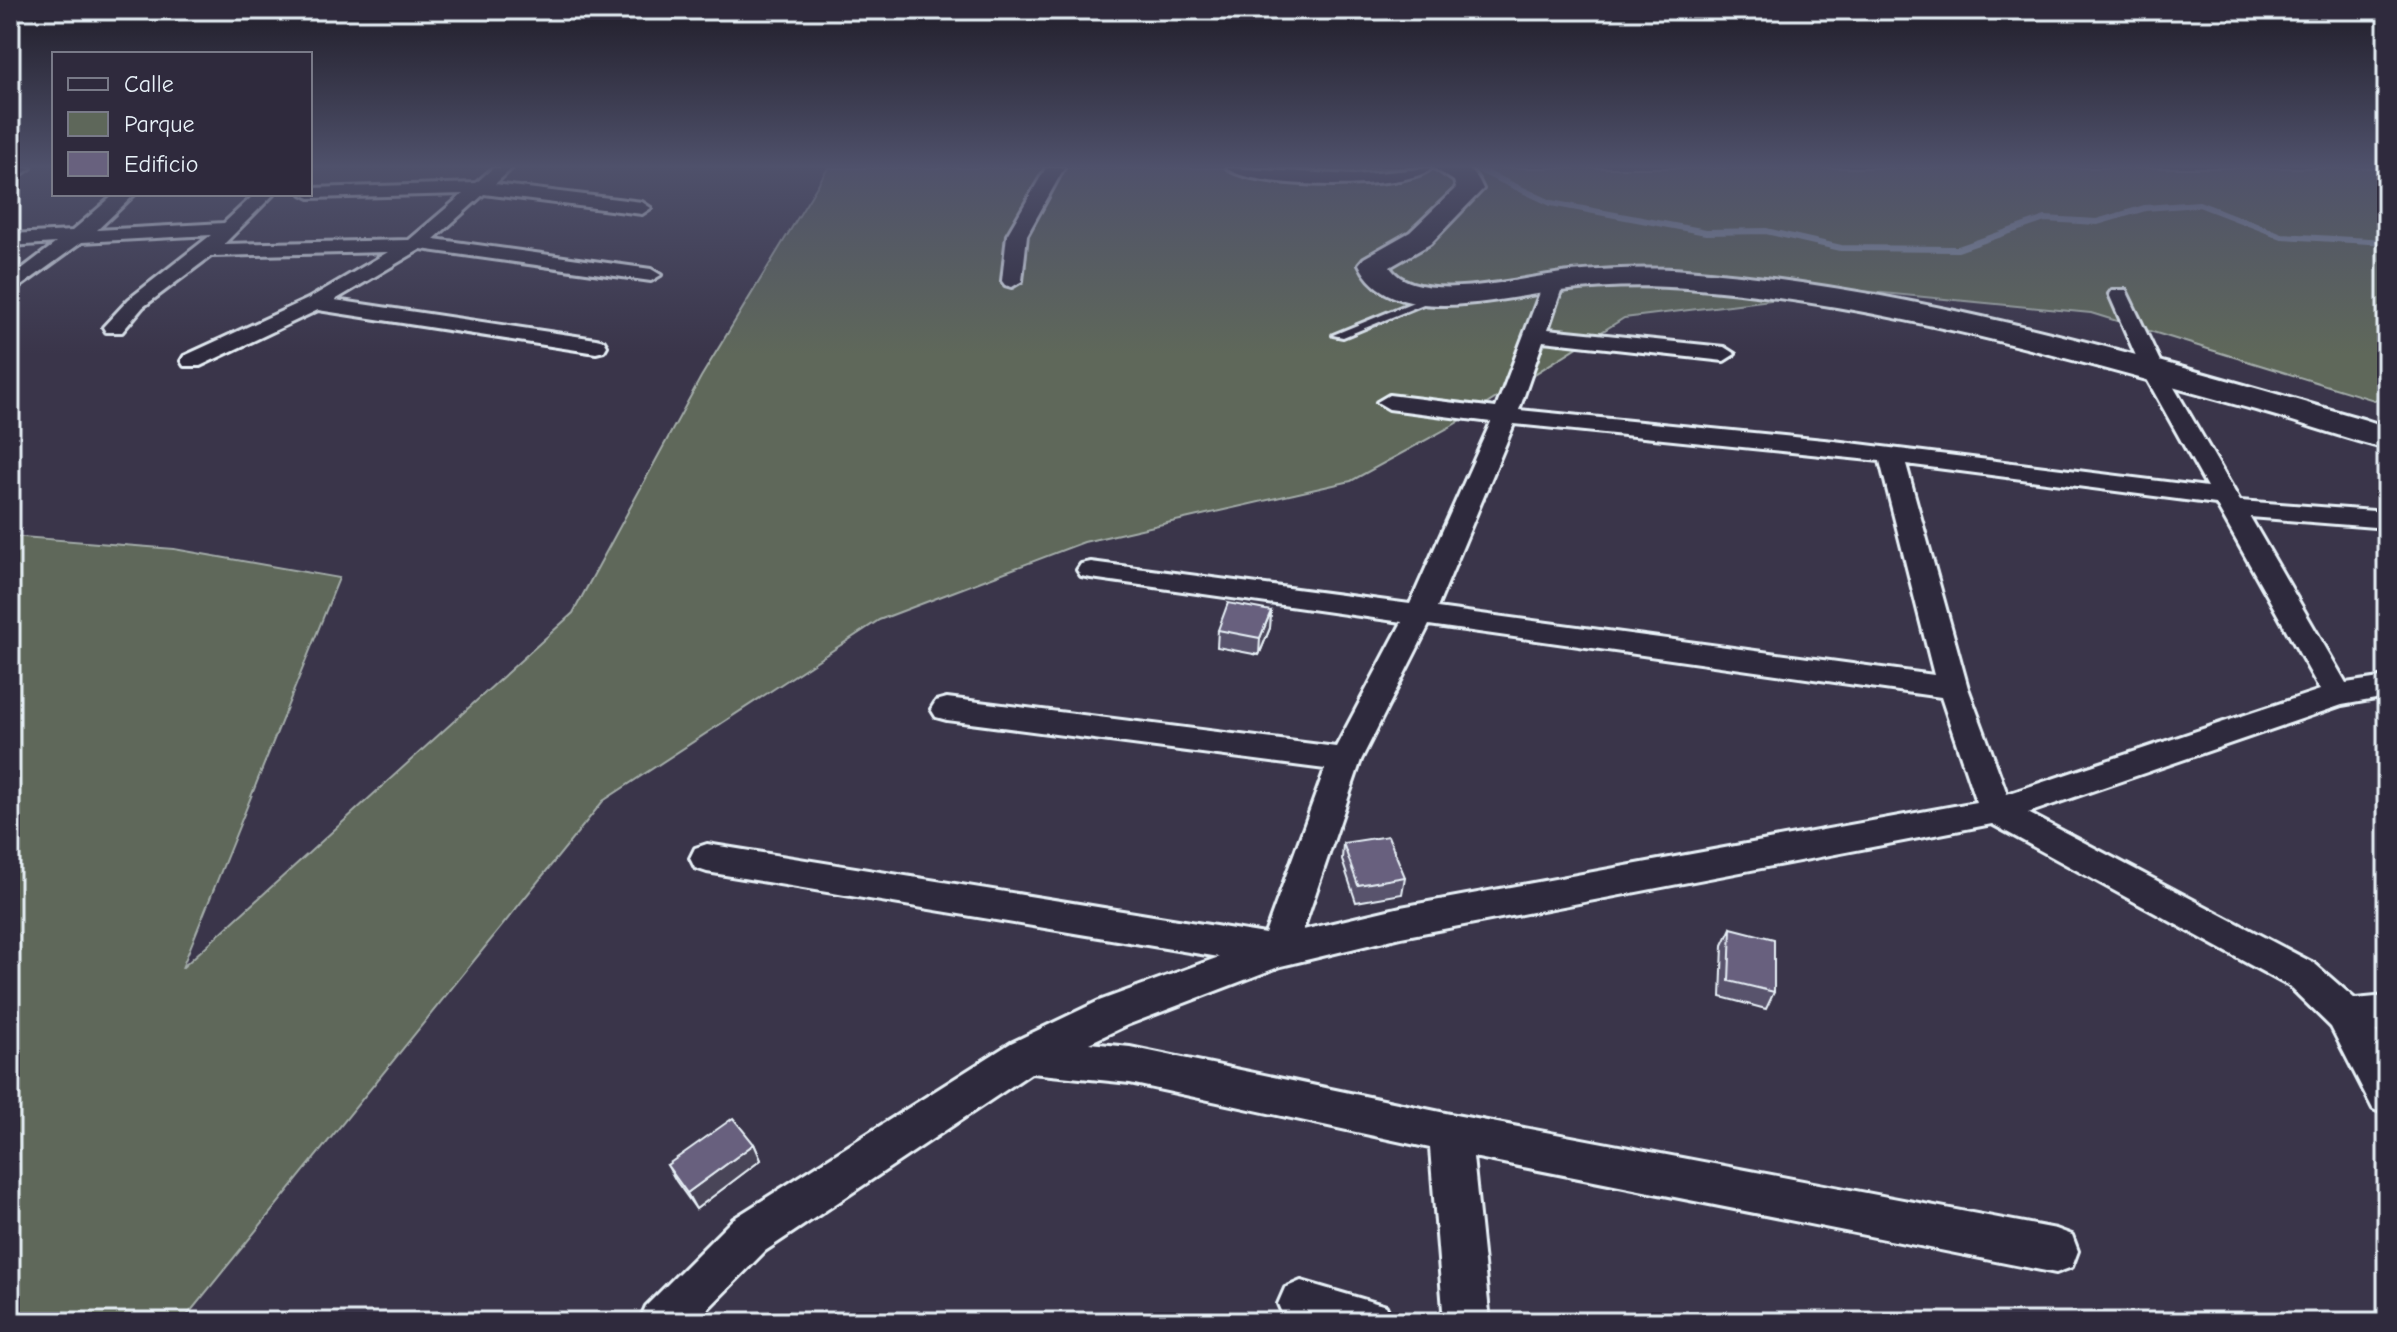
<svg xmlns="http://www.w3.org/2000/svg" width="2397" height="1332" font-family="'Comic Neue',sans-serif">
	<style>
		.green { fill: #5e675a; stroke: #a3aca9; stroke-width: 2 }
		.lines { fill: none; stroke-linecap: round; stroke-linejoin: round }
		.stream { stroke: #8b99ab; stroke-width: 6 }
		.lane-casing { stroke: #e8f1f8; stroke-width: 6 }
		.street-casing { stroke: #e8f1f8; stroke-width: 6 }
		.secondary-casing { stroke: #e8f1f8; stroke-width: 6 }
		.lane { fill: #2f2a3d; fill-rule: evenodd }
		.street { fill: #2f2a3d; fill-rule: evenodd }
		.secondary { fill: #2f2a3d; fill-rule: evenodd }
		.wall { fill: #59536c; stroke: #e8f1f8; stroke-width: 2 }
		.shaded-wall { fill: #494458; stroke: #e8f1f8; stroke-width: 2 }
		.building { fill: #68617e; stroke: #e8f1f8; stroke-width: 2 }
	</style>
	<rect width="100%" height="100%" fill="#3a354a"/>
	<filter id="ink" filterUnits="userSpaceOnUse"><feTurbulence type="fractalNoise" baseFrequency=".0125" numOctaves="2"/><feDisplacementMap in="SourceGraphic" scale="16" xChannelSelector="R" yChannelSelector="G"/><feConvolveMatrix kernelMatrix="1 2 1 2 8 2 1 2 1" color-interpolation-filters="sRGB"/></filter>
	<g filter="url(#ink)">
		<path class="green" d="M828,168H2387V404L2091,313L1852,290L1624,318L1450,427L1351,481L1084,542L879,620L603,801L182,1322H10V536L174,549L339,578L182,968L573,613L701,377Z"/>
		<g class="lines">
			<path class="stream" d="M1475,168L1551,203L1706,232L1766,231L1841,248L1958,249L2045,219L2097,222L2145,208L2199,204L2282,236L2387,242"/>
			<defs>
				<path id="lane" d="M1428,296L1438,298L1343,337L1333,335Z"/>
				<path id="street" d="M31,168L10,182L11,168Z
					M493,168H512L495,184L642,202L651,208L642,214L484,194L434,239L651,269L661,275L651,281L421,249L335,300L596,339L604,341L607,346L604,351L596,353L318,310L200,366H184L181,361L184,356L308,299L388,252L211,256L143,307L122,332H106L103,327L129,299L211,235L82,242L10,294V278L56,243L10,246V234L72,231L115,194H135L97,230L224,223L255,194H274L224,244L409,240L463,194L310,198L302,194H310V188L476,183Z
					M1046,168H1064L1027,235L1022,281L1012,287L1005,285L1002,281L1007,235Z
					M1227,168L1354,175L1432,168C1408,192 1249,189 1227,168Z
					M1554,276L1564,282L1548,329L1724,347L1735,354L1724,361L1543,341L1519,410L1834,441L2207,487L2143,372L2109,294L2112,290H2126L2165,372L2240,501L2387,512V528L2250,517L2346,683L2387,677V697L2342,705L2028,813L2315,964L2355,999L2387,996V1030L2376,1031L2387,1052V1115L2373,1109L2331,1027L2289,986L1992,824L1401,937L1281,966L1127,1025L1089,1043L1130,1047L1450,1114L2056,1229L2072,1235L2078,1251L2072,1267L2056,1273L1473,1157L1490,1322H1444L1430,1148L1130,1083L1031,1073L765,1251L695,1322H639L646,1306L733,1219L1011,1043L1099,1001L1219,957L707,872L695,868L690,858L695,848L707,844L1265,934L1325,769L947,720L936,717L931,709L936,701L947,698L1336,747L1402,622L1091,578L1081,576L1077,570L1081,564L1091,562L1410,604L1491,422L1389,409L1377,402L1389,395L1496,408L1544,282ZM1514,424L1880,461L1934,675L1437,608ZM1906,464L2216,504L2320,690L2007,794L1968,688ZM1429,625L1941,697L1976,802L1401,907L1303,930L1361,760Z
					M1301,1281L1386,1306L1393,1322L1285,1320L1278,1304L1285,1288Z"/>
				<path id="secondary" d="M1434,168C1460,167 1472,162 1483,189L1430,244L1390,267C1415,308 1531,275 1571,272C1609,269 1648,267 1686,270C1912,287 2148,357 2366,420L2387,427V449C2344,438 2302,423 2259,411C2071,359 1882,303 1687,288C1645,285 1602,286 1560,291C1504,296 1390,332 1359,264L1364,258L1410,232L1456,188L1454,181Z"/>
			</defs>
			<use href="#lane" class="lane-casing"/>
			<use href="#street" class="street-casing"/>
			<use href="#secondary" class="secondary-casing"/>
			<use href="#lane" class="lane"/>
			<use href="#street" class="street"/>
			<use href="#secondary" class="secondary"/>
		</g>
		<path class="wall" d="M1271,611L1270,628L1259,655L1217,647L1218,630Z
			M1343,843L1405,877L1402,894L1356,902L1342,860Z
			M1731,928L1774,992L1766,1009L1721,997L1723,945Z
			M754,1144L761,1160L696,1209L676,1181L667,1165Z"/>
		<path class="shaded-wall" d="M1271,611L1270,628L1259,655L1260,638Z
			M754,1144L761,1160L696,1209L687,1193Z"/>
		<path class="building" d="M1228,603L1271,611L1260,638L1218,630Z
			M1388,836L1405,877L1358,885L1343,843Z
			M1731,928L1774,939V992L1729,981Z
			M733,1118L754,1144L687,1193L667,1165Z
			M1367,1318L1378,1322H1365Z"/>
	</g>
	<linearGradient id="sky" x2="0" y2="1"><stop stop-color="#201d29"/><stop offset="0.47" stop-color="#4f516b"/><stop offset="1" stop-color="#4f516b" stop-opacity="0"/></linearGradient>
	<rect width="2397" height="354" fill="url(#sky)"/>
	<rect width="2397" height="1332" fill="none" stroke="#2f2a3d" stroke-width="40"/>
	<rect x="20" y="20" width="2357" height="1292" fill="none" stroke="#e8f1f8" stroke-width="3" filter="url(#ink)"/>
	<rect x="52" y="52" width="260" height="144" fill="#2f2a3d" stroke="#797a88" stroke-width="2"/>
	<rect x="68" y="78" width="40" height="12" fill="#2f2a3d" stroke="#797a88" stroke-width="2"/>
	<text x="124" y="92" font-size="24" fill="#e8f1f8">Calle</text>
	<rect x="68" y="112" width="40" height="24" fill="#5e675a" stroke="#797a88" stroke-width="2"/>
	<text x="124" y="132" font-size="24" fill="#e8f1f8">Parque</text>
	<rect x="68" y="152" width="40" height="24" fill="#68617e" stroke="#797a88" stroke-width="2"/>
	<text x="124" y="172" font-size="24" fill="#e8f1f8">Edificio</text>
</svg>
